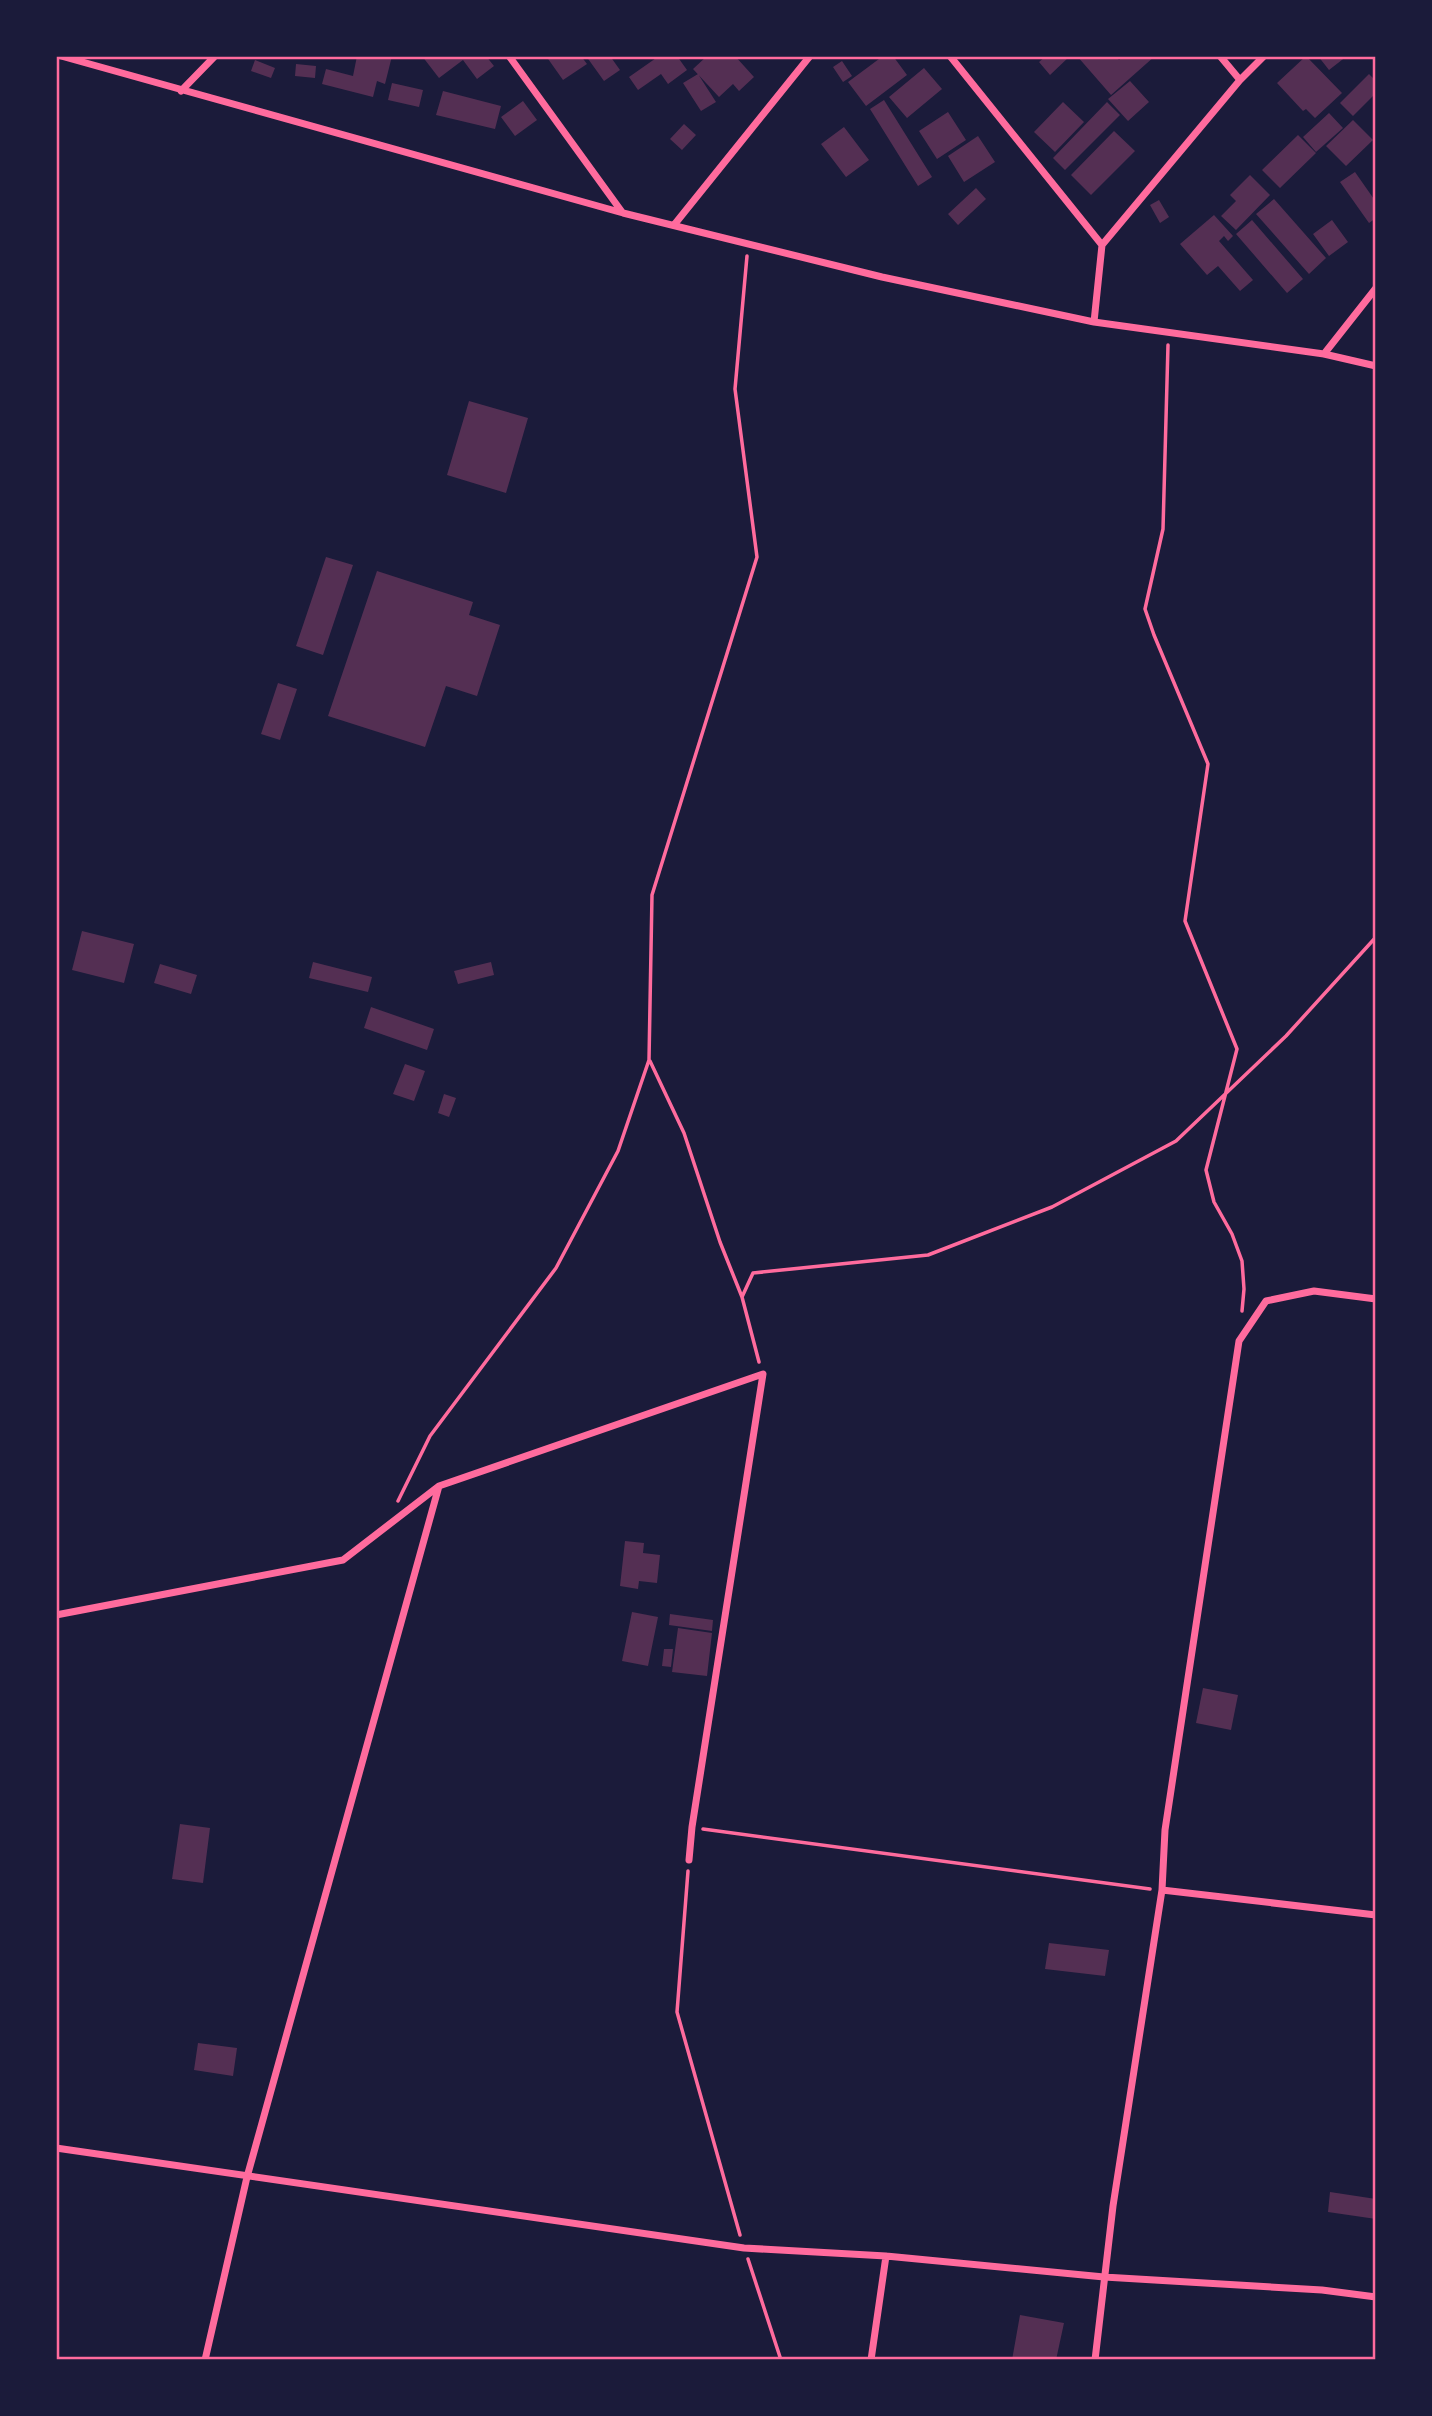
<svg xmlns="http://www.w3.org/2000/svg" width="1432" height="2416" font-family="Barlow,sans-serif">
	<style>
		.building { fill: #542f53 }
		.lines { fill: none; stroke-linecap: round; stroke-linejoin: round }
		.path { stroke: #ff6b9d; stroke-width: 3.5 }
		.minor { stroke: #ff6b9d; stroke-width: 7 }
		.neatline { fill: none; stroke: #ff6b9d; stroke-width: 2.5 }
	</style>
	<rect width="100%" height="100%" fill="#1b1b3a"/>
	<path class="building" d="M357,56H392L385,84L377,81L373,97L322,84L326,69L353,76Z
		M422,56H486L494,66L477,79L463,60L439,78Z
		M546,56H581L587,64L563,80Z
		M586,56H610L620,70L604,81Z
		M659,56H677L687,70L668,84L661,74L638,90L629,77Z
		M707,56H735L754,77L739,91L733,84L719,97L693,69Z
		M883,56H893L907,75L866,106L848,82Z
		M1046,56H1070L1050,75L1039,62Z
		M1077,56H1116L1119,60L1123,56H1155L1111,95Z
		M1306,56L1342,93L1315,118L1306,109L1303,111L1277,83Z
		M1318,56H1347L1329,70Z
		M255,60L275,68L271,78L251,71Z
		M842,61L852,76L843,82L833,67Z
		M296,64L316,66L315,78L295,76Z
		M924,68L942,89L907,118L889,97Z
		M698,74L716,102L701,111L683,83Z
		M1369,74L1376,81V98L1373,96L1353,116L1340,103Z
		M1130,81L1149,102L1128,121L1108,99Z
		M392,83L423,90L419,107L388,100Z
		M443,91L501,106L495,129L436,115Z
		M884,100L932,177L918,186L870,109Z
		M523,101L537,120L515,136L501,117Z
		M1063,102L1084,122L1055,152L1034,132Z
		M1107,102L1120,115L1065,170L1053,158Z
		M948,112L966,140L937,159L919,131Z
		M1329,113L1343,128L1316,152L1303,137Z
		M1353,120L1373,140L1346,166L1326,146Z
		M684,124L696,135L682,150L670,139Z
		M844,127L869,160L846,177L821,144Z
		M1114,131L1135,151L1091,195L1071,175Z
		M1298,135L1316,153L1280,188L1262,170Z
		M978,136L995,162L964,182L948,156Z
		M1355,172L1376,202V218L1369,223L1340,182Z
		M1250,175L1270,195L1236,230L1221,216L1236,201L1230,195Z
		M976,188L986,199L958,225L948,214Z
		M1274,199L1326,258L1309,274L1256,214Z
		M1159,200L1169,217L1160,223L1150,205Z
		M1214,215L1233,236L1228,241L1224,236L1219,241L1253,280L1240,291L1218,266L1207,275L1180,244Z
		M1252,220L1303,279L1287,293L1236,234Z
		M1332,220L1348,242L1329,256L1313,234Z
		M469,401L528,418L506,493L447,475Z
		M326,557L353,565L323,655L296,646Z
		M377,571L473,602L469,615L500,625L477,696L446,686L425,747L328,716Z
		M278,683L297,689L280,740L261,734Z
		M82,931L134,944L124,983L72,970Z
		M313,962L372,977L368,992L309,978Z
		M491,962L494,975L458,984L454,971Z
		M160,964L197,975L191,994L154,983Z
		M371,1007L434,1029L427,1050L364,1028Z
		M405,1064L425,1071L414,1101L393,1094Z
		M444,1094L456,1098L449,1117L438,1113Z
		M625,1541L644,1543L643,1553L660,1555L657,1583L639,1581L638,1589L620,1586Z
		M632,1612L658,1617L648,1666L622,1661Z
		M670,1614L713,1620L712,1631L669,1625Z
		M678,1628L712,1633L707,1676L672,1672Z
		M664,1649H673L671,1667L662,1666Z
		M1203,1688L1238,1695L1231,1730L1196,1723Z
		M180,1824L210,1828L203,1883L172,1879Z
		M1049,1943L1109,1950L1105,1976L1045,1969Z
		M198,2043L237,2048L233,2076L194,2070Z
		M1330,2192L1376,2199V2219L1328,2212Z
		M1020,2315L1064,2323L1056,2360H1012Z"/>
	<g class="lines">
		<path class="path" d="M1168,345L1163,529L1145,609L1154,635L1208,764L1185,921L1237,1049L1206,1170L1214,1202L1232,1234L1242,1261L1244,1289L1242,1311
			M650,1061L684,1133L720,1242L742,1297
			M759,1362L742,1297L753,1273L928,1255L1052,1207L1176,1141L1286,1036L1376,937
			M398,1501L430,1436L556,1268L618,1151L649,1060L652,895L757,557L735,389L747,256
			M703,1829L1150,1889
			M688,1871L677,2012L740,2235
			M748,2259L781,2360"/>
		<path class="minor" d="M61,56L623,213L882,277L1094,322L1324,354L1376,366
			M509,56L622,212
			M950,56L1102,245
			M1220,56L1240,80
			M181,91L215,56
			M674,225L810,56
			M1094,322L1102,245L1240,80L1264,56
			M1324,354L1376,288
			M56,1615L343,1560L439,1486L763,1374L692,1827L689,1860
			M1162,1890L1376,1915
			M56,2148L744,2248L886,2256L1104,2277L1322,2290L1376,2297
			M205,2360L247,2177L439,1486
			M871,2360L886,2256
			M1095,2360L1113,2206L1162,1890L1165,1830L1239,1341L1266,1301L1314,1291L1376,1299"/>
	</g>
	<rect width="1432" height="2416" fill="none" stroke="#1b1b3a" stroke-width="116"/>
	<rect x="58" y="58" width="1316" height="2300" class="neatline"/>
</svg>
